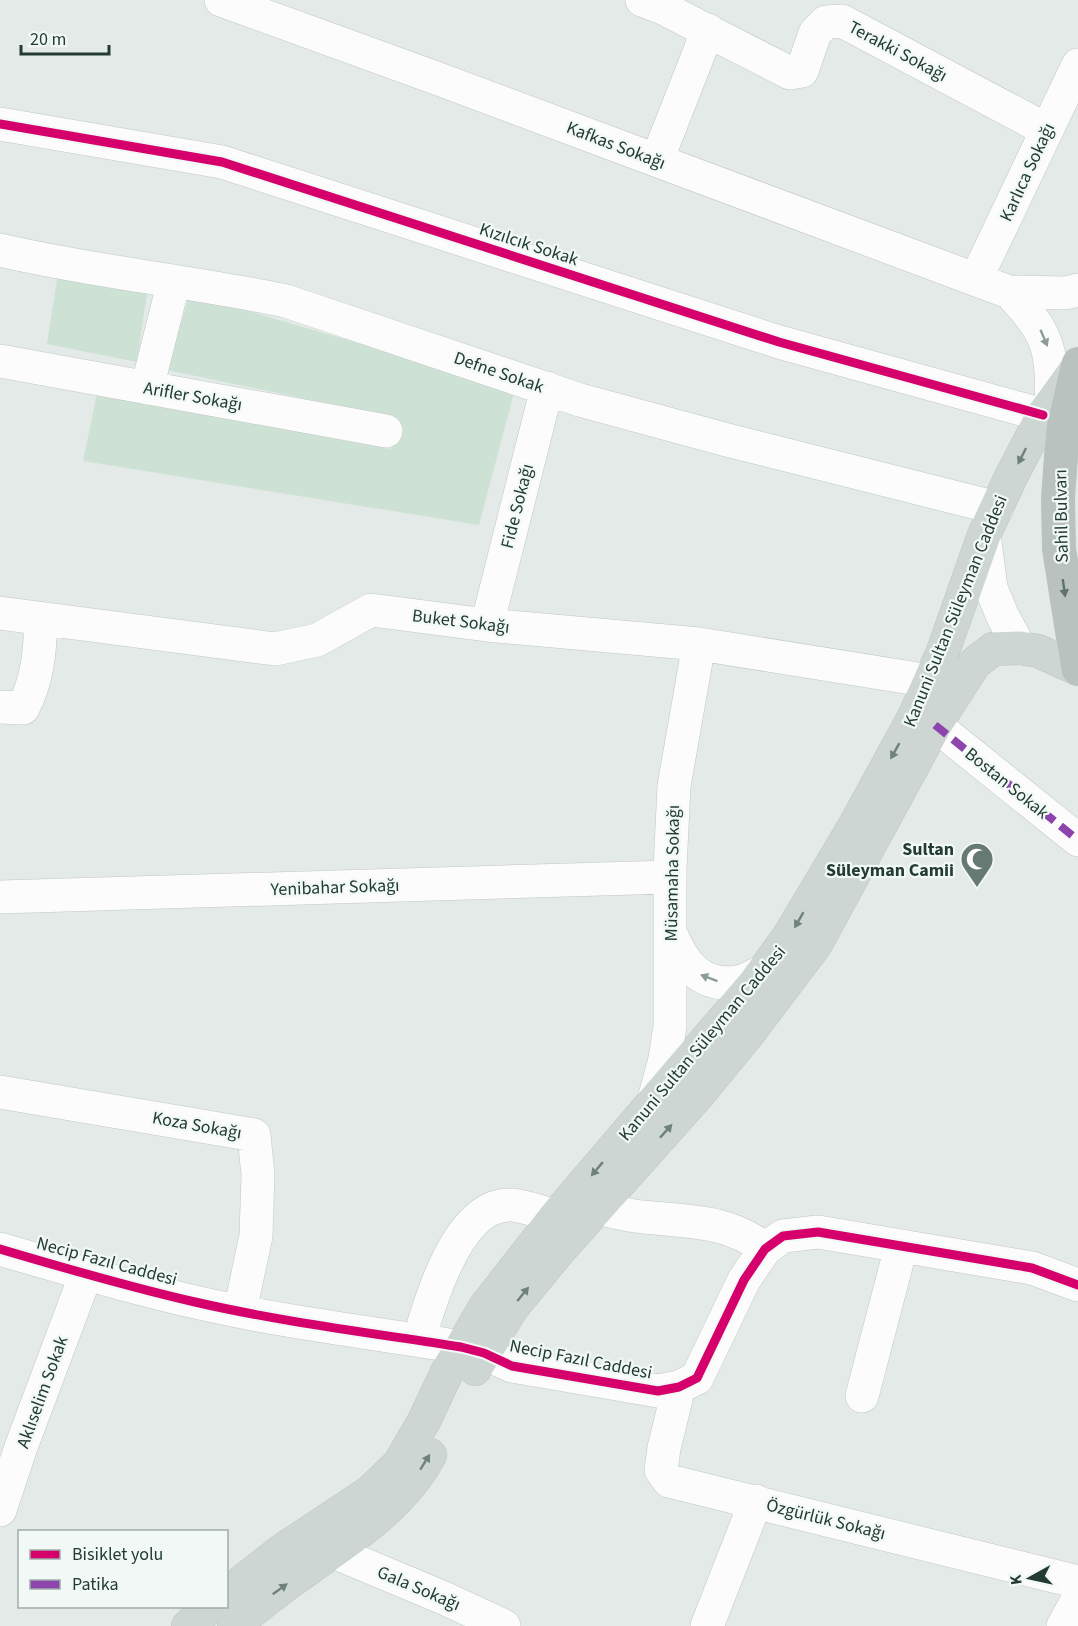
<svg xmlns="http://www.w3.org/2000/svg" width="1078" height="1626" font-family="'Source Sans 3',sans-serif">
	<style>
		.grass { fill: #cde2d4 }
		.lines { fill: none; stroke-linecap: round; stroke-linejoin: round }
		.minor-casing { stroke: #c1c7c4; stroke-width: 34 }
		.major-casing { stroke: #bdc6c2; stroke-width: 34 }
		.highway-casing { stroke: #bdc6c2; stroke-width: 34 }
		.minor { stroke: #fbfcfb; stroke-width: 33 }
		.major { stroke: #cdd6d3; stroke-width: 33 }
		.highway { stroke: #bac2c0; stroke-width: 33 }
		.quiet { stroke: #8e44ad; stroke-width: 8; stroke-dasharray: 15 8; stroke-linecap: butt }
		.cycleway-casing { stroke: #f2f8f5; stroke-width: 13 }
		.cycleway { stroke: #d6006c; stroke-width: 9 }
		.oneway { fill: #8e9c98 }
		.oneway2 { fill: #6f817c }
		.oneway3 { fill: #5f726d }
		.labels { text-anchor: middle; stroke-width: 4.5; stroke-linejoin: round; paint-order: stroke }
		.street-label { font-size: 18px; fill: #223c35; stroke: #f2f8f5 }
		.poi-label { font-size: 18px; font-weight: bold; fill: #223c35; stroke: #f2f8f5; text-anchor: end }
	</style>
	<rect width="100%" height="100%" fill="#e4eae7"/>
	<path class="grass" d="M57,279L147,293L137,362L47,344Z
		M190,294L515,389L479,525L83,461L97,393L391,449L399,418L167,370Z"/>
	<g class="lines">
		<defs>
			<path id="minor" d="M221,0L436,78L1009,292L1065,293L1078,290
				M642,0L663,8L790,73L802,71L815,33L826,22L842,21L1047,130
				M0,124L222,162L779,342L1043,415
				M657,160L708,30
				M0,250C94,272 191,281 286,301L580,400L727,440L997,508
				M976,279L1078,65
				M1009,292C1047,330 1054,351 1051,404
				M0,361L386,431
				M147,388L174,281
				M984,535L991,588L1003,617L1020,648
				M0,613L275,649L317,640L371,610L487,625L699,644L930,681
				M487,625L547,388
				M0,707L23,708C38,679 40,651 41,619
				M935,725L1078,840
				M0,897L670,877
				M670,932C683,962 699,988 737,982C746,981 756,974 764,971
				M0,1092L254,1135L258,1175L256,1236L240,1311
				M653,1103L665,1059L670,1026V869L674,786L699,644
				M598,1208C610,1211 622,1214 635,1216C682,1222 727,1218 765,1249
				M0,1249C64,1268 129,1287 195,1302C282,1322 372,1333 461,1347L484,1353L512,1366L658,1391L679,1387L697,1378L744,1280L765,1249L783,1236L818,1232L1032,1268L1078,1285
				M419,1340C430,1301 458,1202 512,1205C526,1206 542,1213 556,1216
				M679,1387L664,1448L661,1470L669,1481L1078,1582
				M862,1396L901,1247
				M0,1510L21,1447L86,1274
				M334,1552L446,1599L504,1626
				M707,1626L756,1501
				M1063,1626L1078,1599"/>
			<path id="major" d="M475,1369L512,1308L558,1252L698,1095L748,1034L816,944L935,725L975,663L993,649L1020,648L1038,651L1078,669
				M226,1594L284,1549L370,1492L399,1464L424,1421L448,1370L485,1307L556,1216L755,983L789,936L855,825L914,717L942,654L984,535L1010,479L1043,415L1075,371
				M188,1626L211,1606
				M234,1626C259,1605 284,1585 311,1567C355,1536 404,1504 430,1455"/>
			<path id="highway" d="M1078,364L1063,429L1058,498L1059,549L1078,669"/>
		</defs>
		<use href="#minor" class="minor-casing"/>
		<use href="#major" class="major-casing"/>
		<use href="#highway" class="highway-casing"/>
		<use href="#minor" class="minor"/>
		<use href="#major" class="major"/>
		<use href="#highway" class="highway"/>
		<path class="quiet" d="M935,725L1078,840"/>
		<defs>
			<path id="cycleway" d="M0,124L222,162L779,342L1043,415
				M0,1249C64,1268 129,1287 195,1302C282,1322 372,1333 461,1347L484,1353L512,1366L658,1391L679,1387L697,1378L744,1280L765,1249L783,1236L818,1232L1032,1268L1078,1285"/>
		</defs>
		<use href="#cycleway" class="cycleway-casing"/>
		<use href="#cycleway" class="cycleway"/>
	</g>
	<defs><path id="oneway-solid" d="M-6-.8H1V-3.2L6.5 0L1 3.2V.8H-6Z" transform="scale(1.5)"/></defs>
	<g class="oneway">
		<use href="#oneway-solid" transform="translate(1044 338) rotate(67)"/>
		<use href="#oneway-solid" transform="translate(709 978) rotate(-159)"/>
	</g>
	<g class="oneway2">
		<use href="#oneway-solid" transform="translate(1022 456) rotate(117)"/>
		<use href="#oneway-solid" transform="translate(895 751) rotate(119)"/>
		<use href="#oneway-solid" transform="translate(799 920) rotate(120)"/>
		<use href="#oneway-solid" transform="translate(666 1131) rotate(-48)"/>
		<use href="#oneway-solid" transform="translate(597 1169) rotate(130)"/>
		<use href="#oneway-solid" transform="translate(523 1294) rotate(-51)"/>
		<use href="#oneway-solid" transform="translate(425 1462) rotate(-58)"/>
		<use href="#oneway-solid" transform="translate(280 1589) rotate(-36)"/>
	</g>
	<use class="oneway3" href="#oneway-solid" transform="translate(1064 588) rotate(82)"/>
	<defs>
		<symbol id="mosque-pin" viewBox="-11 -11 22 30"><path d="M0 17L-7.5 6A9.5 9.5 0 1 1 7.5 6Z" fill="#667973" stroke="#f2f8f5"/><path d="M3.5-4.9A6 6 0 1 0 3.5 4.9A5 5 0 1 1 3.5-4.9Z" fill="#fff"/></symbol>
	</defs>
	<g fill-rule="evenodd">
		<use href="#mosque-pin" x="958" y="840" width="38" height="52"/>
	</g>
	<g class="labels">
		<g class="street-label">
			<text transform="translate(898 51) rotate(28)" y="6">Terakki Sokağı</text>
			<text transform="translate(616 145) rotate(21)" y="6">Kafkas Sokağı</text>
			<text transform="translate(1027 172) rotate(-65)" y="6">Karlıca Sokağı</text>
			<text transform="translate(529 244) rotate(18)" y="6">Kızılcık Sokak</text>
			<text transform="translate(499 372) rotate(19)" y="6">Defne Sokak</text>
			<text transform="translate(193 396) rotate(10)" y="6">Arifler Sokağı</text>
			<text transform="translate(517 506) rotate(-76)" y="6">Fide Sokağı</text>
			<text transform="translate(1061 516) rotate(-91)" y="6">Sahil Bulvarı</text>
			<text transform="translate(955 611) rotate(-68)" y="6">Kanuni Sultan Süleyman Caddesi</text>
			<text transform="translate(461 621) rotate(7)" y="6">Buket Sokağı</text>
			<text transform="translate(1007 783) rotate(39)" y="6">Bostan Sokak</text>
			<text transform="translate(672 873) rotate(-89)" y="6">Müsamaha Sokağı</text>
			<text transform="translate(335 887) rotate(-2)" y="6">Yenibahar Sokağı</text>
			<text transform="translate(702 1043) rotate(-50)" y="6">Kanuni Sultan Süleyman Caddesi</text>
			<text transform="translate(197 1125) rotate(10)" y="6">Koza Sokağı</text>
			<text transform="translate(107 1261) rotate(15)" y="6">Necip Fazıl Caddesi</text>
			<text transform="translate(581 1359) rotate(11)" y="6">Necip Fazıl Caddesi</text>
			<text transform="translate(42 1392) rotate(-70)" y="6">Aklıselim Sokak</text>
			<text transform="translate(826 1519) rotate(14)" y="6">Özgürlük Sokağı</text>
			<text transform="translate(419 1588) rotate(23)" y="6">Gala Sokağı</text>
		</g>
		<g class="poi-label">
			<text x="954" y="855">Sultan<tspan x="954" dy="21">Süleyman Camii</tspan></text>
		</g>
	</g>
	<rect x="18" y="1530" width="210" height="78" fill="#f2f8f5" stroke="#9fada8" stroke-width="1.5"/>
	<rect x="30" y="1550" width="30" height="9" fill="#d6006c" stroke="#9fada8" stroke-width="1.5"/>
	<text x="72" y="1560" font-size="18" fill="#223c35">Bisiklet yolu</text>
	<rect x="30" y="1580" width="30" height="9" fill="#8e44ad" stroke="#9fada8" stroke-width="1.5"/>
	<text x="72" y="1590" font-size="18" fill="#223c35">Patika</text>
	<g transform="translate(1030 1578) rotate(262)" stroke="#f2f8f5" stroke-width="4.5" paint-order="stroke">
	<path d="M0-4.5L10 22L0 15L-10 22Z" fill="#223c35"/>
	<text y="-9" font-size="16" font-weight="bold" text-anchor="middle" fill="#223c35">K</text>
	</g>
	<path d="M21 45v9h88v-9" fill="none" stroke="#223c35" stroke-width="3"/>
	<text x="30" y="45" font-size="18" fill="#223c35" stroke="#f2f8f5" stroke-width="4.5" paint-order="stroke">20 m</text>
</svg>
